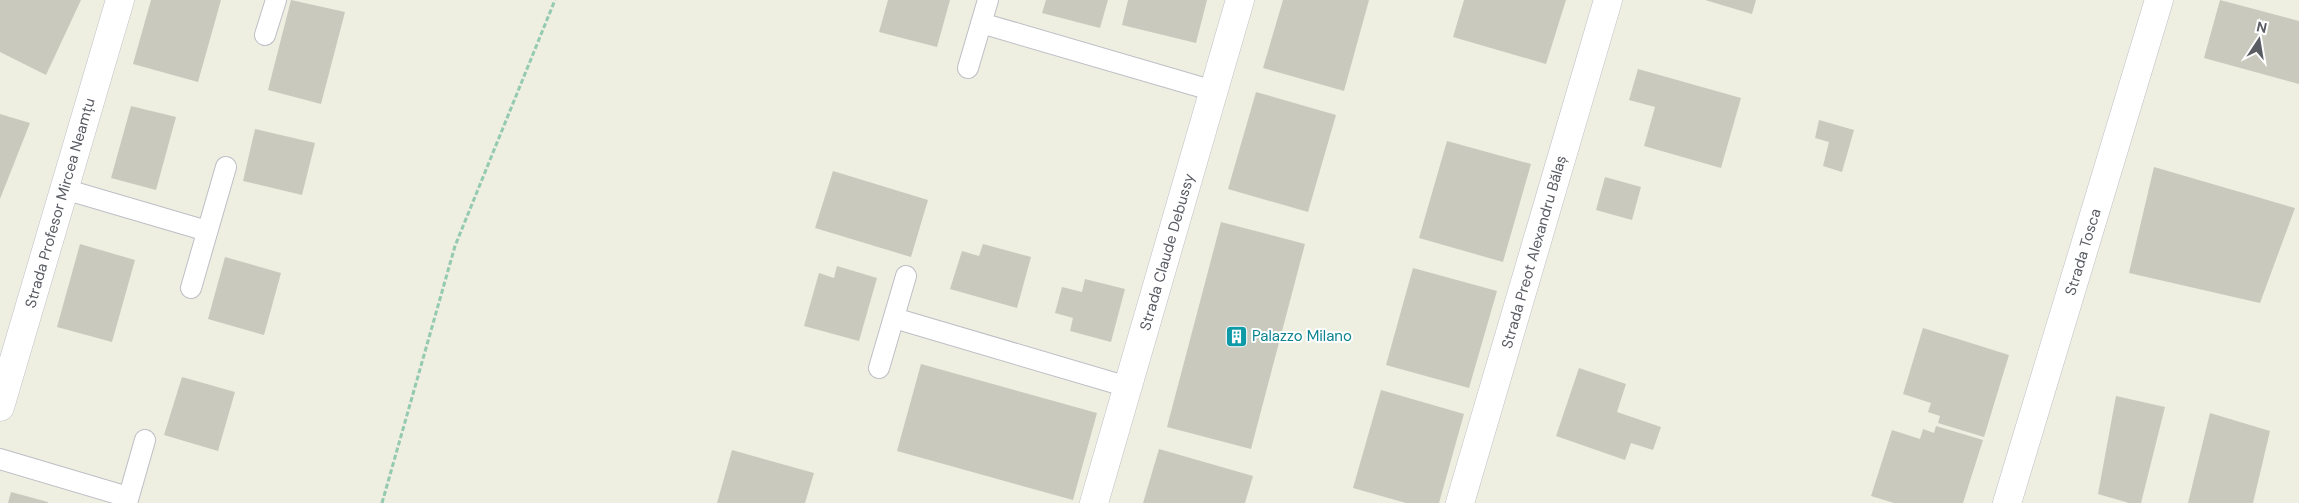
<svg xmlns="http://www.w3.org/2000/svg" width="2299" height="503" font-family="'DM Sans',sans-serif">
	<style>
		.building { fill: #c9c9be }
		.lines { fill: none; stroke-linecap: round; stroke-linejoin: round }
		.service-casing { stroke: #bebfc6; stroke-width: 22 }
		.minor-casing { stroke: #bebfc6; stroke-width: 29 }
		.path { stroke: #93cab0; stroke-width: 3; stroke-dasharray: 5 2.5; stroke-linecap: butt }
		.service { stroke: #fff; stroke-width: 20 }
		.minor { stroke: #fff; stroke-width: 28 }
		.labels { text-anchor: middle; stroke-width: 4; stroke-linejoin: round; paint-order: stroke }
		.street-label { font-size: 15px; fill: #5a5c64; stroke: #fff }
		.culture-label { font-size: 15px; fill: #0d838f; stroke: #fff; text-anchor: start }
	</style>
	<rect width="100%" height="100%" fill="#eeeee1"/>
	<path class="building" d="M0,0H81L46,75L0,52Z
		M151,0H221L198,82L133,64Z
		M291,0L345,12L321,104L268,90Z
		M888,0H950L937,47L879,32Z
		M1046,0H1108L1100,28L1042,13Z
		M1128,0H1207L1196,43L1122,25Z
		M1283,0H1369L1344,91L1263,68Z
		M1464,0H1566L1546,64L1453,37Z
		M1705,0H1756L1752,14Z
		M2220,0L2299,21V84L2204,58Z
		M1638,69L1741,98L1721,168L1644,146L1655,107L1629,100Z
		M1256,92L1336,115L1308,212L1228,189Z
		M131,106L176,117L156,190L111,178Z
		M0,114L30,123L0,199Z
		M1819,120L1854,130L1842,172L1823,166L1829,142L1815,138Z
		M255,129L315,143L302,195L243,181Z
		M1447,141L1531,164L1503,262L1419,238Z
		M2154,167L2295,208L2260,303L2129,273Z
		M833,171L928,200L911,257L815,228Z
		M1605,177L1641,187L1632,220L1596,210Z
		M1221,222L1305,244L1251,449L1167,427Z
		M80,244L135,260L112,342L57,327Z
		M983,244L1031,257L1017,308L950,289L962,251L979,256Z
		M225,257L281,273L264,335L208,319Z
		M837,266L877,278L859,341L804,326L819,273L834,278Z
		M1413,268L1497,291L1469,388L1386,365Z
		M1085,279L1125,289L1111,342L1070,331L1073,318L1055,313L1062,287L1082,292Z
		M1923,328L2009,355L1984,437L1938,423L1940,416L1928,412L1931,403L1903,394Z
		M921,364L1097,413L1073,500L897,451Z
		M1579,368L1626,384L1617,412L1661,427L1653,450L1631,443L1625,460L1556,436Z
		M182,377L235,392L218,451L164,435Z
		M1381,390L1464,414L1439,503H1406L1353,488Z
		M2116,396L2165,407L2141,503H2129L2098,494Z
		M2210,413L2270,431L2253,503H2188Z
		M1936,426L1983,440L1963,503H1894L1871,496L1892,430L1920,439L1923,429L1934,433Z
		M1159,449L1253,476L1245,503H1143Z
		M732,450L814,473L805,503H717Z
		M11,492L48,502V503H8Z"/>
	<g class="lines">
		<defs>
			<path id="service" d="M981,23L1214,91
				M265,35L276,0
				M968,68L988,0
				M64,189L207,231
				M191,288L226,167
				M894,318L1128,387
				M879,368L906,276
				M0,459L128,497
				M127,503L145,440"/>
			<path id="minor" d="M0,407L120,0
				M1094,503L1240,0
				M1460,503L1608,0
				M2007,503L2159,0"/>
		</defs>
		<use href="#service" class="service-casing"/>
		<use href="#minor" class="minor-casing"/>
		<path class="path" d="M382,503L455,246L555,0"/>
		<use href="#service" class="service"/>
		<use href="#minor" class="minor"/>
	</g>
	<defs>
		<symbol id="building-square" viewBox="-11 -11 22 22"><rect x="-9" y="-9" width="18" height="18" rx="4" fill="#0f9aa8" stroke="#fff"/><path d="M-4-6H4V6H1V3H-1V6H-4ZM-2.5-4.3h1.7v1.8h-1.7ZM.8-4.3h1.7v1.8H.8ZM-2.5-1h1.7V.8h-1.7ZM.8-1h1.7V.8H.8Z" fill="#fff"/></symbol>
	</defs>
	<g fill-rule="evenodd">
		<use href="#building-square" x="1224" y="324" width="25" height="25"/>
	</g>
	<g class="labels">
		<g class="street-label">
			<text transform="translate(60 203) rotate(-74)" y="5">Strada Profesor Mircea Neamțu</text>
			<text transform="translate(1167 252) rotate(-74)" y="5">Strada Claude Debussy</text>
			<text transform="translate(1534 252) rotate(-74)" y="5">Strada Preot Alexandru Bălaș</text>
			<text transform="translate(2083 252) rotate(-73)" y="5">Strada Tosca</text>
		</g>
		<g class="culture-label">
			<text x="1252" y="341">Palazzo Milano</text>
		</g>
	</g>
	<g transform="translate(2259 40) rotate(12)" stroke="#ffffff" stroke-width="4" paint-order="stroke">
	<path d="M0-4L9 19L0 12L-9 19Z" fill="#5a5c64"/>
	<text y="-8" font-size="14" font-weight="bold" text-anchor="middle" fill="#5a5c64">N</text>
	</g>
</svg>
